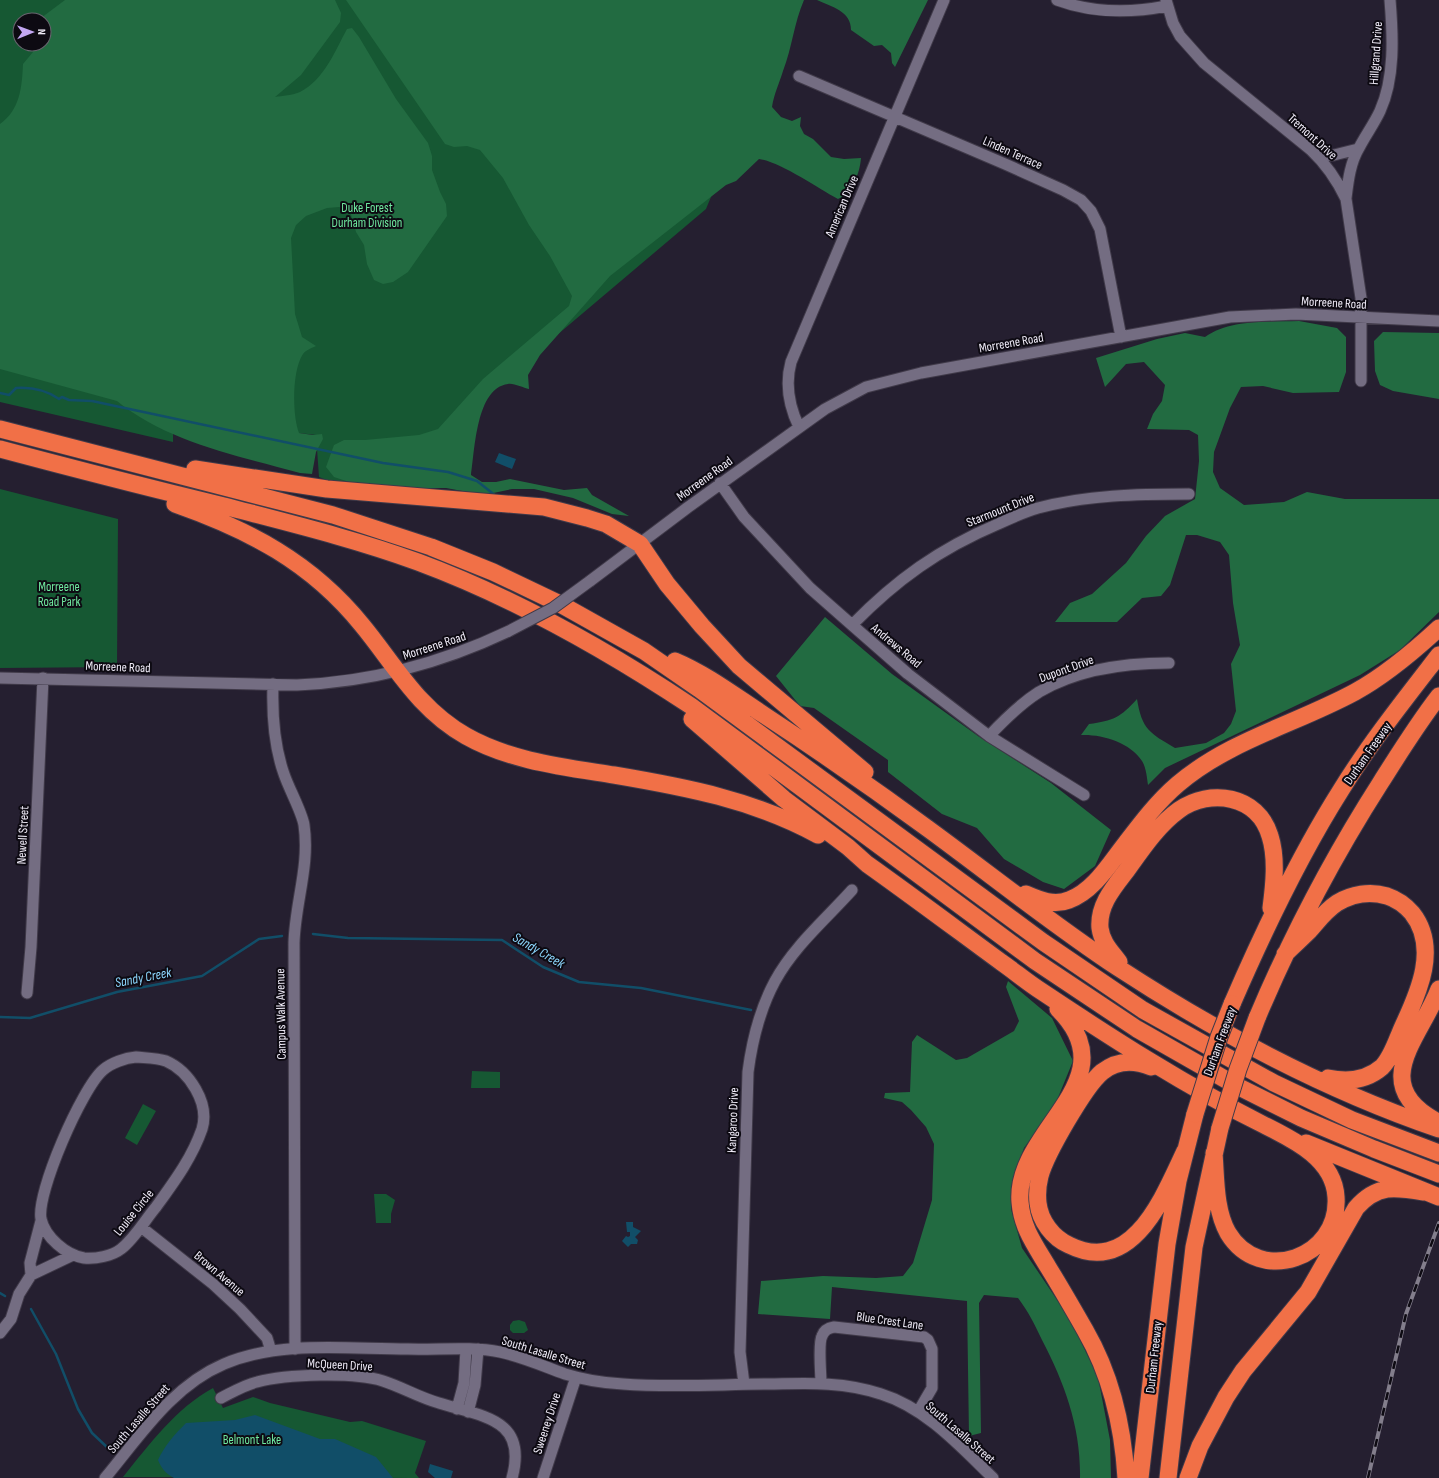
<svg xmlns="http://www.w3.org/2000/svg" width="1439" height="1478" font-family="'Sofia Sans Condensed',sans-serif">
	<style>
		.green { fill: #165833; fill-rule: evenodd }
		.forest { fill: #226b41 }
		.water { fill: #114e68 }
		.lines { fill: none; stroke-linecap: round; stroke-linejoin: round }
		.stream { stroke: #114e68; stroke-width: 2.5 }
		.minor-casing { stroke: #403a49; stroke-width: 13 }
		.highway-casing { stroke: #403a49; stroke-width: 19 }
		.minor { stroke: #746d82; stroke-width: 11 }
		.highway { stroke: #f17047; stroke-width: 17 }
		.rail-casing { stroke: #837e8c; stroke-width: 4 }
		.rail { stroke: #0d0a12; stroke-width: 2.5; stroke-dasharray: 8; stroke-linecap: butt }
		.minor-bridge-casing { stroke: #403a49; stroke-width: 13; stroke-linecap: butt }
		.highway-bridge-casing { stroke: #403a49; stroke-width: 19; stroke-linecap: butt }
		.minor-bridge { stroke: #746d82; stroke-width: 11 }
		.highway-bridge { stroke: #f17047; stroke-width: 17 }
		.labels { text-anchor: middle; stroke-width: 4; stroke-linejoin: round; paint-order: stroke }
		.street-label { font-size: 13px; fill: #f0ecf8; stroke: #0d0a12 }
		.park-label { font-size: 13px; fill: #70eaa0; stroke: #0d0a12 }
		.water-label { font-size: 14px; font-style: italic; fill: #8dd7fe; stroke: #0d0a12 }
	</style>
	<rect width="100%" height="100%" fill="#251f30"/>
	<path class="green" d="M0,0H792L706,209L375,489L339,485L319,477L316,435L299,433L173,431V442L0,402ZM20,20H44V44H20Z
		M0,489L118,519L117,667L0,668Z
		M472,1071L500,1072V1088H471Z
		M143,1104L156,1111L137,1145L125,1138Z
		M374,1194H386L395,1200L391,1214V1223H376Z
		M519,1320L525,1322L528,1330L524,1333H513L510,1330V1325L513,1321Z
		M213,1388L223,1408L253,1397L270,1403L350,1422L362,1421L426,1441L415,1473L419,1478L123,1477C149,1445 176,1408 213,1388Z"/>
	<path class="forest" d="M65,0H335L341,13L340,22L301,75L275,97C282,96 293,95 300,92C324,80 335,51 347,29L352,28L359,37L396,99L428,143L432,156V170L440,192L446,204L447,216L408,272L393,282L383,284L374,280L367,264L364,245L356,232L350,211L339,207L327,208L306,216L296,225L291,238L295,314L302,337L316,346C312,348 306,350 303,354C292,370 292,415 299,433L313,435L322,434L323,439L316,452L312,474L300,473C239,456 167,442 117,401L0,369V124C20,110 22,87 23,64L33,52L36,44H44V20H41V18Z
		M346,0H804C794,23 792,48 783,71C779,84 774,94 772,107L781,117L792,121L801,117L800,126L804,134L813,139L831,157L844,159L861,158C860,173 852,193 838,199C817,188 781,162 759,159L736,181L726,185L610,276L540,355L528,375L529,389C523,388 514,383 508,384C476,388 475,450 471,475L482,482H496L510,479L564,490L587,488L592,495L629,516L612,514L573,498L534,489H512L484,495L446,488H414L352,483L334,477L326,467L334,445L344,440H365L419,435L438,429L483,379L569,306L572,296L550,256L529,225L503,178L480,150L467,146L454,147L445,144Z
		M817,0H928L895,67L892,63L891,53L882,45L874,46L851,30C851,11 832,7 817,0Z
		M1299,321L1337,328L1346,337V372L1339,392L1293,393L1263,386L1241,387L1230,408L1214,452L1213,472L1220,488L1244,505L1284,502L1307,492L1345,499H1439V612L1400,650L1360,675L1165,768L1148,785C1147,778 1146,767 1142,761C1130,742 1101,734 1081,735L1089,724C1113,721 1121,717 1137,699C1142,730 1150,733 1175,748L1206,743L1224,733L1231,724L1236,711L1231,664L1240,645L1233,603L1229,555L1220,542L1197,535H1186L1170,585L1161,596L1142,598L1117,622H1055L1070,603L1092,594L1126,563L1146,536L1165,516L1195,499L1199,461L1198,435L1189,430L1147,429L1153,414L1162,401L1165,385L1144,362L1126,364L1105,387L1096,358L1157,339L1185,333L1205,337C1230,319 1269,322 1299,321Z
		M1383,332L1439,333V399L1393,391L1380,385L1375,371L1374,341Z
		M825,617L892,674L978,736L1051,783L1111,830L1095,866L1064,889L1043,882L1004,859L977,828L942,814L888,772V760L814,708L800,706L776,676Z
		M1008,981L1052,1018L1073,1061L1055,1105L1024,1148L1012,1182L1011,1209L1022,1248L1070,1319L1098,1377L1110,1440L1111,1478H1080C1081,1428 1065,1384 1042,1340C1035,1325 1028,1311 1018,1298L984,1295L979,1303L981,1433L969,1436L967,1301L832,1287L830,1319L758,1314L761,1281L823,1276L876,1278L903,1276L913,1263L932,1200L934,1144L926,1127L911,1110L902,1102L884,1098L885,1093L910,1092L912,1042L917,1035L956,1060L967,1058L1014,1031L1019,1021L1006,987Z"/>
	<path class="water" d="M499,453L516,459L512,469L495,462Z
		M626,1222H633V1227L641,1231L635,1237L638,1240L637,1244H631L628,1247L622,1241L626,1236L628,1237L630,1236V1232H627Z
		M255,1415L320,1439H335L376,1457L393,1478H174C165,1473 162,1469 158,1460C165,1445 175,1434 186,1423L235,1420Z
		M430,1464L453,1471L451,1478H435L428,1472Z"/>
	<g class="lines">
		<path class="stream" d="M0,393L9,395L16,388C31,387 46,390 59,399L62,397L69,400L92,401L383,463L448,472L477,481L496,496
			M313,934L348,938L502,940L543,967L579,982L641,988L751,1010
			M0,1017L30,1018L117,992L202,976L259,939L282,936
			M0,1293L5,1296
			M31,1309L56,1354L78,1409L92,1433L109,1449"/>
		<defs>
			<path id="minor" d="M1057,0C1092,13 1131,13 1167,6
				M1166,0L1173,23L1180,36L1204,63L1311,150C1327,165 1337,180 1346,199L1361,298V381
				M799,76L1005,164L1063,190L1081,200L1091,211L1100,229L1121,337
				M1318,156L1334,155L1358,149
				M1346,198C1348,182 1350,163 1359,148C1365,136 1374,124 1380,111C1395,78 1393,36 1390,0
				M799,427C789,406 785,384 791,362L944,0
				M720,483L744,517L810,588L852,625L908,674L989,736L1084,795
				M590,581L687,508L825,409L866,387L921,373L1230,317L1296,314L1439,321
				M852,625C896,580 939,549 998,524C1011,518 1024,512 1038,508C1086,495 1139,494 1189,494
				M0,678L297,685C371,682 442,663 509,631
				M273,684C272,714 274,746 284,774C289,789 302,812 304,825C310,866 295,903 294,943L295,1349
				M989,736C1004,720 1020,704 1039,692C1078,669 1125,663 1169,663
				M27,993L31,947L43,678
				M136,1057C146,1058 157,1058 166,1061C189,1071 210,1103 202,1129C192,1158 174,1182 156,1207C145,1220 135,1238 121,1249C112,1256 96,1259 84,1258C66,1255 45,1237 41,1219C36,1193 82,1088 103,1070C111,1063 125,1058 136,1057Z
				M141,1227L213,1284L240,1309L267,1338L271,1351
				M31,1275L73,1255
				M0,1333L11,1319L19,1294L31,1275L30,1263L41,1221
				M821,1383C821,1374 818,1343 822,1336C824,1330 828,1328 834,1327L924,1337L928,1340L932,1349V1388L918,1412
				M744,1384L740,1352L748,1072C752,1041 760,1009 775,981C794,946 826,919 852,890
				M221,1398C233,1392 244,1385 257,1382C286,1374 355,1372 383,1381C402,1387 420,1398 439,1403C484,1417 528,1419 512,1478
				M457,1409L464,1383L466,1349
				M468,1412L475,1385L478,1349
				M105,1478C140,1436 172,1386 224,1364C281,1340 347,1349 408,1349C438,1350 470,1346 500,1352C523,1357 543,1366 565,1374C584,1380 603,1383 623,1384C673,1388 724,1384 774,1384C811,1383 846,1382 881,1394C926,1408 960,1446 993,1478
				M543,1478L576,1377"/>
			<path id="highway" d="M0,429L333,515L431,547L493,572L562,605L644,651L699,689L1043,942L1143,1010L1274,1083L1352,1120L1439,1153
				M0,449C75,469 149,488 224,506C289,523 355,539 418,562C515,598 605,649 691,706L1035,961L1137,1029L1237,1086L1301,1118L1374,1149L1439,1174
				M195,469L327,489L544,507L587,518L606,524L640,544L667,584L702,626L739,666L865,772
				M175,504C249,530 311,562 362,625C395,665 418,709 466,736C510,761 564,767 614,775C685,787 754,800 818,835
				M675,661C706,674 735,696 764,715C819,751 874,789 927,828C990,874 1052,924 1117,967C1218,1033 1325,1090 1439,1129
				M692,719L784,799L848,847L867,864C912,896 956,929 1001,962C1014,971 1027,982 1041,991C1113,1039 1186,1086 1264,1125C1294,1140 1334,1159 1336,1197C1340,1258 1260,1286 1228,1233C1215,1210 1216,1179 1214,1153
				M1026,894C1040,900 1054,906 1069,900C1094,891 1110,863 1126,843C1142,822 1158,801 1178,784C1230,740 1296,724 1355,692C1386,675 1413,652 1439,628
				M1285,954C1293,946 1301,939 1309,931C1318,921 1325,911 1337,903C1352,894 1370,891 1387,896C1396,899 1405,905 1412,913C1439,947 1419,992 1403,1026C1397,1039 1392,1057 1382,1067C1366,1081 1347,1082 1328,1078
				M1119,962C1111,951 1102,943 1100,928C1098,905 1114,887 1127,870C1142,849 1158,825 1179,810C1210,788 1258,795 1270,836C1277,858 1274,885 1271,908
				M1232,1004C1264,930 1298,858 1341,790C1370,743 1405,699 1439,655
				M1058,1009C1131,1081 1014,1129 1020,1202C1022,1228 1035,1245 1048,1267C1061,1288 1073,1309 1085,1330C1111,1375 1123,1427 1126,1478
				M1257,1018C1292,935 1333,857 1381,782C1400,752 1418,723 1439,696
				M1151,1067C1134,1060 1117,1060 1102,1072C1085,1086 1046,1154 1040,1176C1038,1184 1037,1194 1038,1203C1040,1221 1053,1238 1069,1245C1133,1277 1164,1195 1185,1151
				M1436,1121C1367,1084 1421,1037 1439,989
				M1306,1143L1439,1197
				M1140,1478L1167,1244L1178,1181L1195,1114
				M1168,1478L1194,1247L1220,1128
				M1188,1478L1200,1446L1226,1397L1243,1371L1308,1292L1356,1208C1377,1184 1395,1187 1424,1192"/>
		</defs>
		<use href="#minor" class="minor-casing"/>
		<use href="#highway" class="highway-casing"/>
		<use href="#minor" class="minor"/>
		<use href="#highway" class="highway"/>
		<defs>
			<path id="rail" d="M1368,1478L1406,1314L1439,1223"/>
		</defs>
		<use href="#rail" class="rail-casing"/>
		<use href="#rail" class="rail"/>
		<defs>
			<path id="minor-bridge" d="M509,631L553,608L590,581"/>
			<path id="highway-bridge" d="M1195,1114L1219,1037L1232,1004
				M1220,1128L1238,1069L1257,1018"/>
		</defs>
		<use href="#minor-bridge" class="minor-bridge-casing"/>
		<use href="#highway-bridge" class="highway-bridge-casing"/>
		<use href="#minor-bridge" class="minor-bridge"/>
		<use href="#highway-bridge" class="highway-bridge"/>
	</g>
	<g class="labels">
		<g class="street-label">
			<text transform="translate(1375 53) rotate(-86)" y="5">Hillgrand Drive</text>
			<text transform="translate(1313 136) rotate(42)" y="5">Tremont Drive</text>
			<text transform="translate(1013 152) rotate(24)" y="5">Linden Terrace</text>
			<text transform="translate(841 206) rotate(-67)" y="5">American Drive</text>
			<text transform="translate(1334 302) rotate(3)" y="5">Morreene Road</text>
			<text transform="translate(1011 342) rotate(-10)" y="5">Morreene Road</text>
			<text transform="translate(704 478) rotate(-36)" y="5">Morreene Road</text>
			<text transform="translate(1000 509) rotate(-22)" y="5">Starmount Drive</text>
			<text transform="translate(434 645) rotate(-18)" y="5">Morreene Road</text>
			<text transform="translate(897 645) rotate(40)" y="5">Andrews Road</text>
			<text transform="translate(118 666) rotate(2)" y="5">Morreene Road</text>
			<text transform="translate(1066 668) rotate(-20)" y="5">Dupont Drive</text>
			<text transform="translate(1367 753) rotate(-55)" y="5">Durham Freeway</text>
			<text transform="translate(22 835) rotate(-87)" y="5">Newell Street</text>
			<text transform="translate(280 1014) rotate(-91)" y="5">Campus Walk Avenue</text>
			<text transform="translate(1219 1041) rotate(-70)" y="5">Durham Freeway</text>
			<text transform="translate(732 1120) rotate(-88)" y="5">Kangaroo Drive</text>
			<text transform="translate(133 1212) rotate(-51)" y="5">Louise Circle</text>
			<text transform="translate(220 1273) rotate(40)" y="5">Brown Avenue</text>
			<text transform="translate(890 1320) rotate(8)" y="5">Blue Crest Lane</text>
			<text transform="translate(544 1352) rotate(17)" y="5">South Lasalle Street</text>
			<text transform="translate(1153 1357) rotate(-84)" y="5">Durham Freeway</text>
			<text transform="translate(340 1364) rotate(3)" y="5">McQueen Drive</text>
			<text transform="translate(138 1418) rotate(-49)" y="5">South Lasalle Street</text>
			<text transform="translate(546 1423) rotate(-72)" y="5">Sweeney Drive</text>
			<text transform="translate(961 1432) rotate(41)" y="5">South Lasalle Street</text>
		</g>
		<g class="park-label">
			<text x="367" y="212">Duke Forest<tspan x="367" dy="15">Durham Division</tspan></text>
			<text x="59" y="591">Morreene<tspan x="59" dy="15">Road Park</tspan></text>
			<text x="252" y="1444">Belmont Lake</text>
		</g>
		<g class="water-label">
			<text transform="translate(539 950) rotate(30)" y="5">Sandy Creek</text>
			<text transform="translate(143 977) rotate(-11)" y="5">Sandy Creek</text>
		</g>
	</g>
	<g transform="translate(32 32) rotate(89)"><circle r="19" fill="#0d0a12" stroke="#68646e"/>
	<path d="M0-3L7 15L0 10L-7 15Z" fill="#c3a7f2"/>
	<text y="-6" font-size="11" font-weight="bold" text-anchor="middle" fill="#f0ecf8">N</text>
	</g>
</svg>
